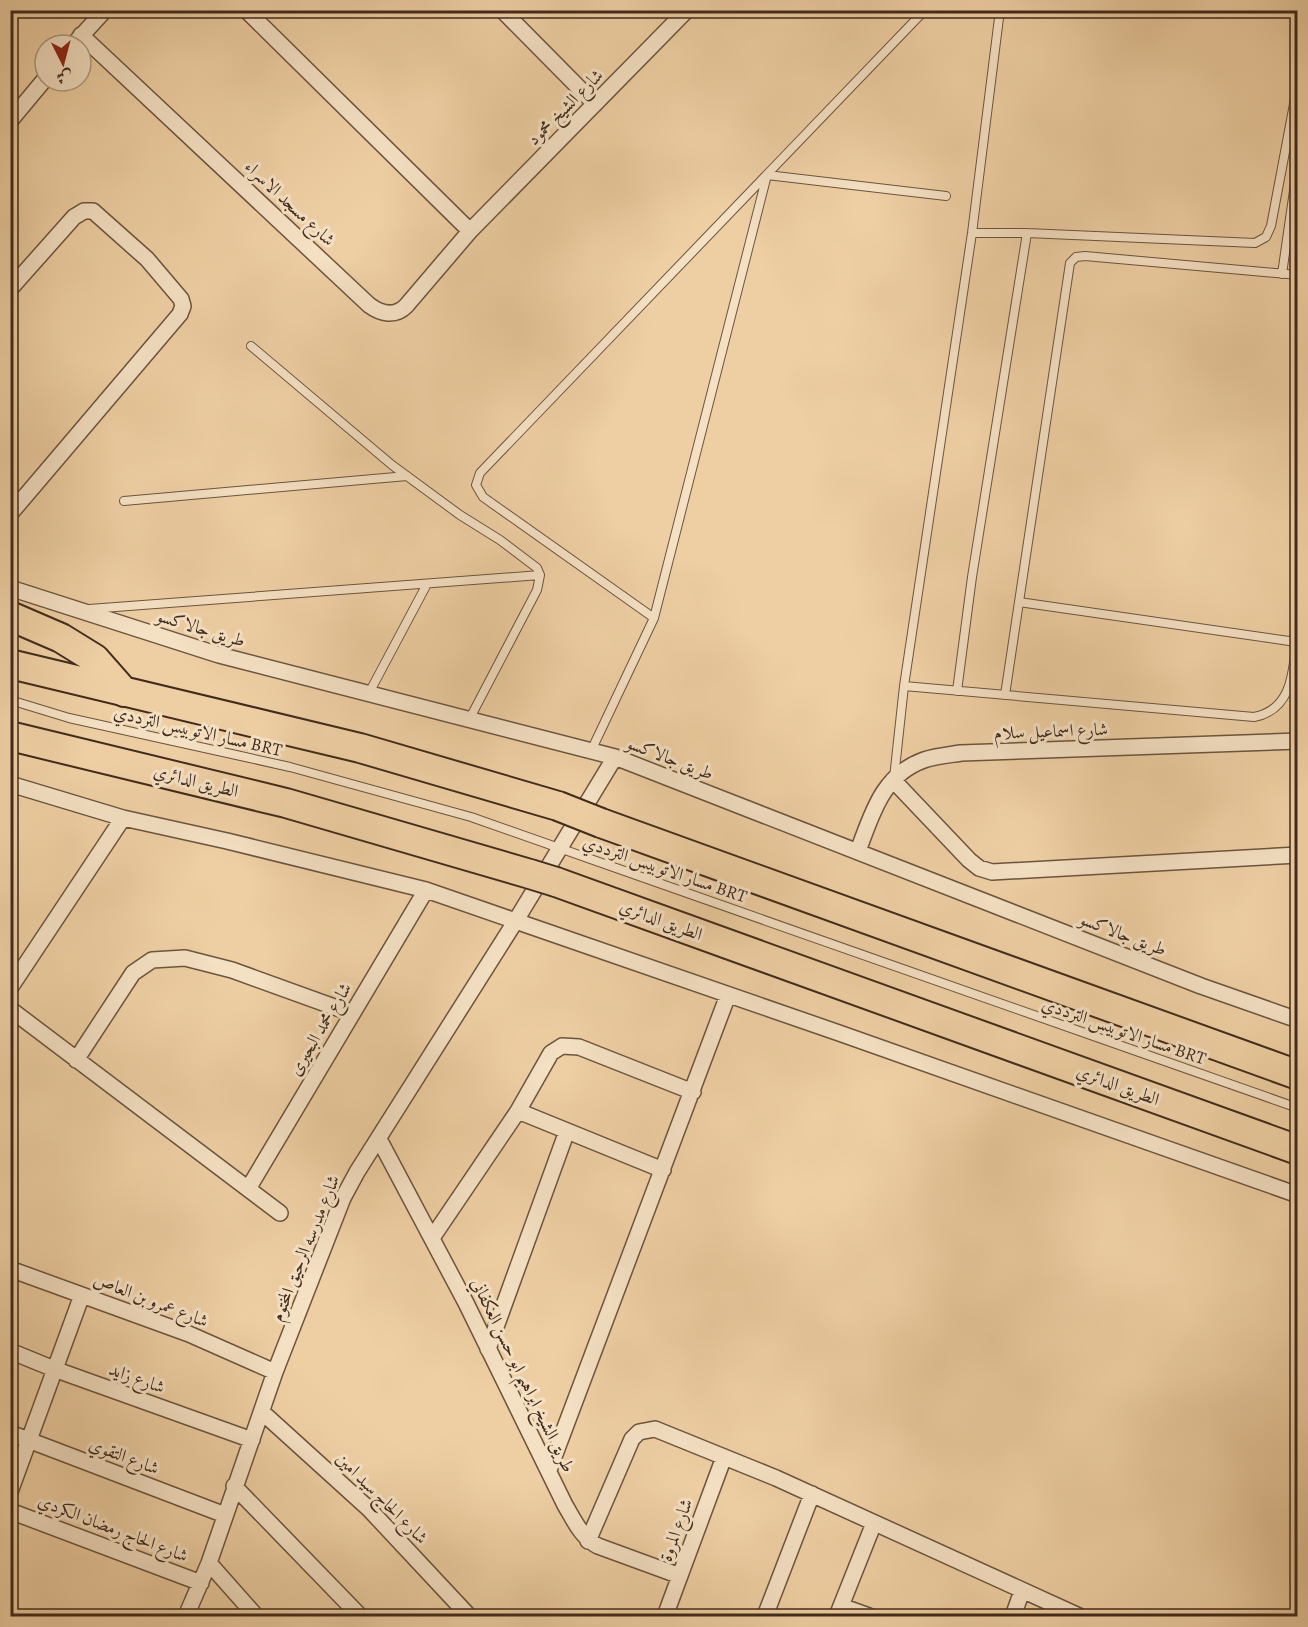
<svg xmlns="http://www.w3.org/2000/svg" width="1308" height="1627" font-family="Alegreya,Amiri,serif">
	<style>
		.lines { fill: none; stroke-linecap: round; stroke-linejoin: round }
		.service-casing { stroke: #6c543e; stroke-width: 10 }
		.minor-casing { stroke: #6c543e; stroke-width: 18 }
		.motorway-casing { stroke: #412b1d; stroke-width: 32 }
		.service { stroke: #f4e0c3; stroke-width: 8 }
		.minor { stroke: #f4e0c3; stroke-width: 15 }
		.motorway { stroke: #eecfa3; stroke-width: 28 }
		.motorway-bridge-casing { stroke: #412b1d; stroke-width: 32; stroke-linecap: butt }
		.motorway-bridge { stroke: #eecfa3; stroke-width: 28 }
		.labels { text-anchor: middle; stroke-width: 6; stroke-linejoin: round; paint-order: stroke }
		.street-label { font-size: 18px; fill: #412b1d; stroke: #f4e0c3 }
	</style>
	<rect width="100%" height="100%" fill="#eecfa3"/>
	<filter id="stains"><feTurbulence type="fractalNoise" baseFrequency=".00333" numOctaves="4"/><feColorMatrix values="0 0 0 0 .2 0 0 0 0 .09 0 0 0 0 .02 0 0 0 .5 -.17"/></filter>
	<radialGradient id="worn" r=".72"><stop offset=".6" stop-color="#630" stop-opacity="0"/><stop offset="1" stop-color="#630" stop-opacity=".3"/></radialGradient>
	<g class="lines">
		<defs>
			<path id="service" d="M972,233H1027L1255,243L1266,237L1271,226L1298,83
				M1282,274L1298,163
				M251,346L392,465L460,515L500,540L537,568L540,575L537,590L470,718
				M124,501L407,476
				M1019,602L1296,642
				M89,609L540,575
				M654,618L483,497L476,485L480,473L925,10
				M904,686L1254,717C1296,709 1293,664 1298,630
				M957,691L972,577L1027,233
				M369,693L427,584
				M1005,695L1070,263L1076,257L1085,256L1298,275
				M10,700L69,718L290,767L471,817L1298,1108
				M591,751L654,618L767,175L946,196
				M894,778L904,686L972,233L1000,10"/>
			<path id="minor" d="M246,10L470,231
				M502,10L595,104
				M81,35L369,305C381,314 395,317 406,306L470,231L687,10
				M73,45L105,10
				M10,121L45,79
				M10,289L74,217L84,211H93L147,259L181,299L183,306L180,314L10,514
				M10,588L219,655L615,757L1201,986L1298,1020
				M893,780L969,860L979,868L992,872L1298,855
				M10,784L123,818L227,841L426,890L839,1033L1298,1195
				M858,851C872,814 882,775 924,760C936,756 949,755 961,753L1298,741
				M10,988L123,818
				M10,1009L280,1213
				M76,1060L133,973L152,960L185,958L232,970L351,1013
				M518,1111L663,1170
				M379,1139L466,1303L565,1505C574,1520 581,1537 598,1546L680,1576
				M248,1189L426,890
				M432,1238L518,1111L551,1053L562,1046L579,1047L693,1092
				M10,1269L189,1334L275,1372
				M488,1349L567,1131
				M10,1351L54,1369L252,1440
				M262,1412L369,1509L469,1616
				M10,1433L225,1515
				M549,1470L728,995
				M234,1486L360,1616
				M10,1492L82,1295
				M10,1511L201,1583
				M588,1541L632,1439L639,1432L655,1429L776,1478L1079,1616
				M209,1563L256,1616
				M841,1606L869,1616
				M186,1616L209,1563L275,1372L343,1198L357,1172L515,922L615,757
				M665,1616L724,1457
				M765,1616L812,1494
				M837,1616L874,1523
				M1013,1616L1022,1591"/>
			<path id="motorway" d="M10,616L61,638L95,659L124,692
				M10,664L360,748L558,806
				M10,736L286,803L530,874
				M601,823L1298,1075
				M556,882L1298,1150"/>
		</defs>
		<use href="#service" class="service-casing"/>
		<use href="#minor" class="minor-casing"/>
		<use href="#motorway" class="motorway-casing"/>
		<use href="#service" class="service"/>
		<use href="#minor" class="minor"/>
		<use href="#motorway" class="motorway"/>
		<defs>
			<path id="motorway-bridge" d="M558,806L601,823
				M530,874L556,882"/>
		</defs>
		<use href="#motorway-bridge" class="motorway-bridge-casing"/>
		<use href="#motorway-bridge" class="motorway-bridge"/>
	</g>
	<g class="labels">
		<g class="street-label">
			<text transform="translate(565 107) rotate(-45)" y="6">شارع الشيخ محمود</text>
			<text transform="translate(290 203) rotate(43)" y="6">شارع مسجد الاسراء</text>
			<text transform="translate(201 628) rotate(17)" y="6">طريق جالاكسو</text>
			<text transform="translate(198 731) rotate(13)" y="6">مسار الاتوبيس الترددي BRT</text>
			<text transform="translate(1051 731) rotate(-2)" y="6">شارع اسماعيل سلام</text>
			<text transform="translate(670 758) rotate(21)" y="6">طريق جالاكسو</text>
			<text transform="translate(196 781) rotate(14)" y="6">الطريق الدائري</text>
			<text transform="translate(665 869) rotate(19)" y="6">مسار الاتوبيس الترددي BRT</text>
			<text transform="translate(661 920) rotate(20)" y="6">الطريق الدائري</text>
			<text transform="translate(1123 934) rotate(21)" y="6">طريق جالاكسو</text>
			<text transform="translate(320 1029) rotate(-59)" y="6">شارع محمد البحيرى</text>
			<text transform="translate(1124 1031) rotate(19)" y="6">مسار الاتوبيس الترددي BRT</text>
			<text transform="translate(1118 1085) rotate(20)" y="6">الطريق الدائري</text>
			<text transform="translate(305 1248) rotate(-68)" y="6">شارع مدرسه الرحيق المختوم</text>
			<text transform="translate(151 1300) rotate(21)" y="6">شارع عمرو بن العاص</text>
			<text transform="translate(523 1375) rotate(64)" y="6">طريق الشيخ ابراهيم ابو حسن العكفاني</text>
			<text transform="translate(137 1378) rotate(20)" y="6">شارع زايد</text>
			<text transform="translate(124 1456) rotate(21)" y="6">شارع التقوي</text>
			<text transform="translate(382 1498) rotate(45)" y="6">شارع الحاج سيد امين</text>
			<text transform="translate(113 1528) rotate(21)" y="6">شارع الحاج رمضان الكردي</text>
			<text transform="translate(676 1530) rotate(-70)" y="6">شارع المروة</text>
		</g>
	</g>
	<rect width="1308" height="1627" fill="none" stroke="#eecfa3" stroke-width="36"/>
	<rect x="12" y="12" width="1284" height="1603" fill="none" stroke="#412b1d" stroke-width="3"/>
	<rect x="18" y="18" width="1272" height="1591" fill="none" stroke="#412b1d" stroke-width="1.5"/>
	<g transform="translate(63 63) rotate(174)"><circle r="28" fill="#f4e0c3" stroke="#ac9881" stroke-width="1.5"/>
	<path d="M0-4.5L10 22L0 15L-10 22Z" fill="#8f2418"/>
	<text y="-9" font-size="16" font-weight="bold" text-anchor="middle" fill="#412b1d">ش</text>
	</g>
	<rect width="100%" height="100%" filter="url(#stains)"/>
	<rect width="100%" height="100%" fill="url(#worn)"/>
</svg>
